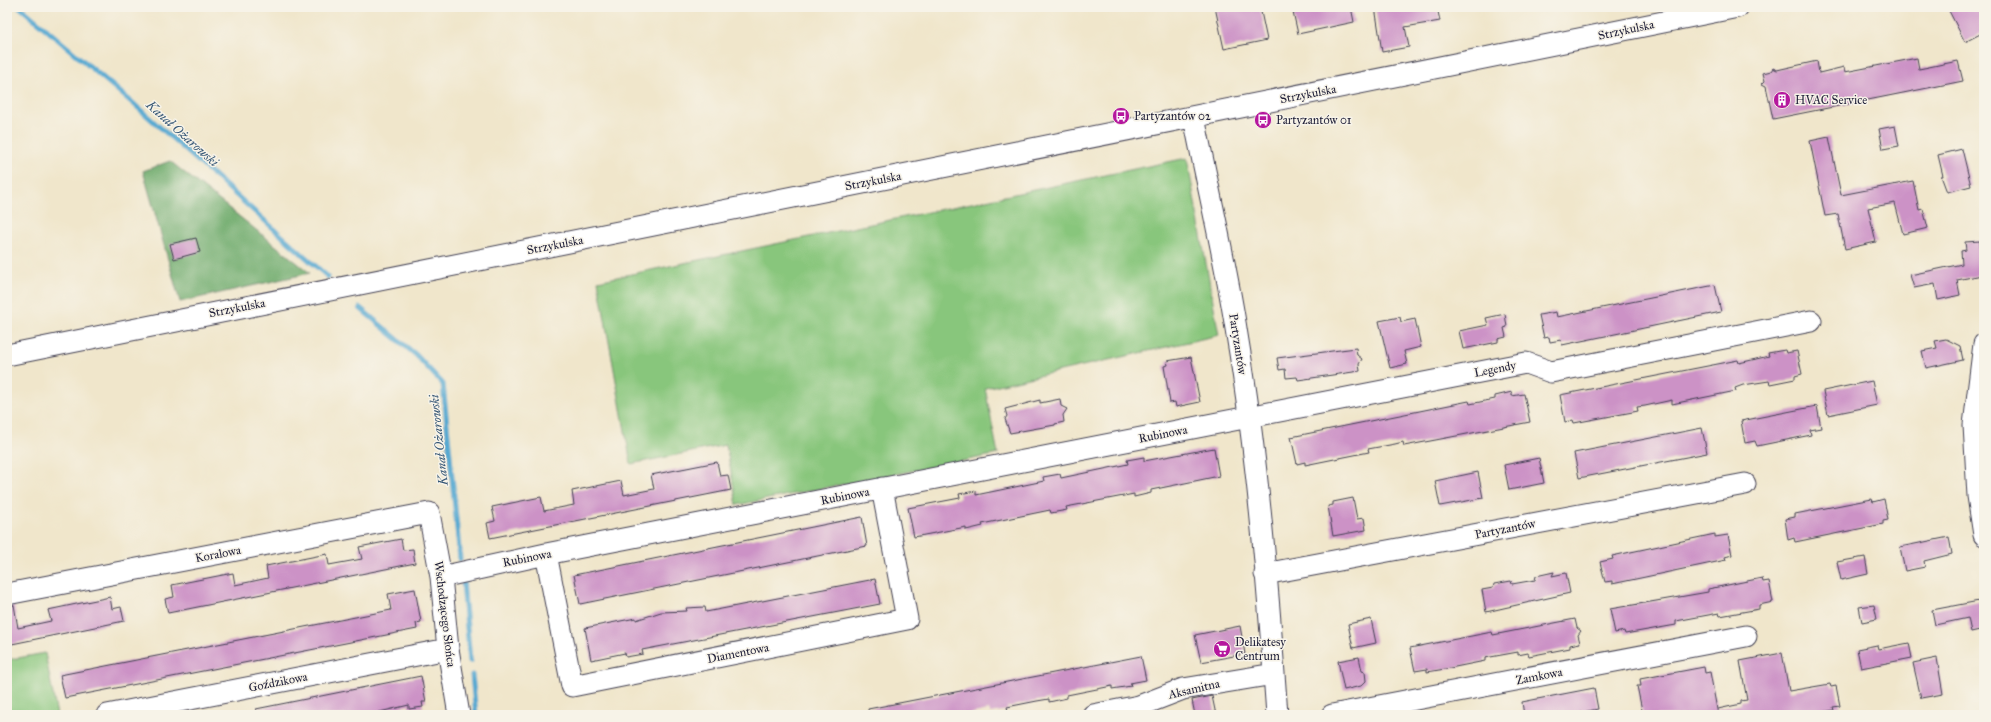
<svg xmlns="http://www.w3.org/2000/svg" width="1991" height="722" font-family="'IM FELL Great Primer',serif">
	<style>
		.green { fill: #88c67c; stroke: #55745c }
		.forest { fill: #6eab6c; stroke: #486654 }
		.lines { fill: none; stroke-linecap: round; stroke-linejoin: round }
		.stream { stroke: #56a9d1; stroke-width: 5 }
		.building { fill: #cc92c6 }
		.minor-casing { stroke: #413f51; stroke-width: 23 }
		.minor { stroke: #fff; stroke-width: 21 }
		.labels { text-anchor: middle; stroke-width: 3; stroke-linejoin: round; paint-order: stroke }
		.street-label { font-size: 12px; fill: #22223b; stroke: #f7f3e8 }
		.poi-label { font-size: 12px; fill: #22223b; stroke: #f7f3e8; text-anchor: start }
		.water-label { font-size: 13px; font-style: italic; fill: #375877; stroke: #f7f3e8 }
	</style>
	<rect width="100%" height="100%" fill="#f7f3e8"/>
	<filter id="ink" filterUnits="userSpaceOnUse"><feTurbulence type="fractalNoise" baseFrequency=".025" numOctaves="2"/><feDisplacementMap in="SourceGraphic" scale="8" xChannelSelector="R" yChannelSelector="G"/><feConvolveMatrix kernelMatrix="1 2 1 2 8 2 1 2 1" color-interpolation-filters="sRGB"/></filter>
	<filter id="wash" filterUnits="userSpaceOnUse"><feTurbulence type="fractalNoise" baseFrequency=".012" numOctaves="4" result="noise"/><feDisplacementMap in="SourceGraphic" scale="16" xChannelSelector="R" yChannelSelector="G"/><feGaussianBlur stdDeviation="0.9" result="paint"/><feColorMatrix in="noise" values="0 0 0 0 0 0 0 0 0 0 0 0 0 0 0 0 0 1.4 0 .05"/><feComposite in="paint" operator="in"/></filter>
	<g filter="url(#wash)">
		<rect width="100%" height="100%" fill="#f0e6cb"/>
		<path class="green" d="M1187,158L1219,335L985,388L998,454L737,505L726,445L631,464L598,281Z
			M45,653L57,715H7V660Z"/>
		<path class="forest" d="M170,161L310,273L180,302L143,171Z"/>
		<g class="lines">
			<path class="stream" d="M20,7L135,105L328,277
				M360,308L416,355L443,384L460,559
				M463,582L470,661
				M472,675L476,715"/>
		</g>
		<g id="blocks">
			<path class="building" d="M1215,7H1260L1267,40L1224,49Z
				M1292,7H1351L1354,22L1298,34Z
				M1375,7H1437L1440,21L1405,27L1409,47L1382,52Z
				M1947,7H1977L1984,20V32L1965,42Z
				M1917,58L1919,69L1958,61L1963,81L1773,119L1766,86L1762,84L1765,81L1763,73L1771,71L1773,68L1777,70L1817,61L1819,73L1844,67L1845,72Z
				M1895,126L1899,146L1883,149L1879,129Z
				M1829,137L1841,195L1913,181L1919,210L1923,209L1928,228L1903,234L1895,203L1868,208L1876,242L1845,249L1838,214L1825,216L1810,141Z
				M1962,149L1971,186L1947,192L1941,176H1943L1938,155Z
				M196,238L200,252L174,259L170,244Z
				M1980,241L1982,275L1957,280L1960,295L1938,300L1935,284L1914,288L1910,275L1962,264L1961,251L1966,250L1965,242Z
				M1715,285L1721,312L1562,345L1561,340L1550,342L1549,337L1544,338L1539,315L1556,312L1557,317Z
				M1505,314L1507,327L1504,328L1506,337L1498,339V342L1463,349L1459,331L1488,325L1486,318Z
				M1400,317L1401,322L1415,319L1421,347L1404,351L1407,364L1390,368L1379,321Z
				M1946,339L1960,346L1963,360L1926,368L1922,351L1937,348L1935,341Z
				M1356,348L1357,355L1362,359L1359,364L1360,371L1298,380L1297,377L1286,378L1285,369L1279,370L1277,358Z
				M1785,350L1786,353L1797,351L1802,374L1795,376V379L1770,384L1769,381L1743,385L1735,388L1736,391L1672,404V400L1645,406L1637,407L1638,411L1574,423L1573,420L1565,422L1560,395L1738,360L1739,363L1769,356L1768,353Z
				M1191,357L1200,402L1176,407L1175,402L1170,403L1164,366L1168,365L1167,361Z
				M1872,381L1877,405L1828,415L1823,391Z
				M1512,392V396L1524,394L1530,422L1404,446L1403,442L1395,444L1368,449L1369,452L1305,465V462L1297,464L1291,437L1469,401L1470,404L1495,399V396Z
				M1060,399L1061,406L1067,409L1063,415L1064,422L1055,424V425L1010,433L1005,419L1007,416L1005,409L1040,400V403Z
				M1817,406L1821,428L1810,430L1811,435L1757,446L1755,441L1745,443L1741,421Z
				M1702,428L1707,453L1579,478L1574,453Z
				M1214,448L1219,476L1151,490V493L1134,497V494L1066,507L1067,510L1051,513L1050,510L982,524L983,526L966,530V527L914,537L908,508L960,498L959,494L976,491V495L1044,481L1043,477L1060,474L1061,478L1128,464L1127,460L1144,457V461Z
				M1539,458L1544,483L1509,490L1504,465Z
				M717,462L720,476L728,475L731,490L490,538L487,523L495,521L492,507L541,497L544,511L574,505L572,491L621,481L624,495L654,489L651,475Z
				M1478,472L1483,498L1440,506L1435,481Z
				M1353,498L1357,519L1364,518L1366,530L1333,536L1328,506L1333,505V502Z
				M1872,499L1873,502L1884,499L1888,520L1883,521V524L1795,542L1794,538L1788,540L1785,519L1795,517V514Z
				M862,517L867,546L580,604L574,575Z
				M1715,534V537L1728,535L1732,555L1725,557L1726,560L1612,584V581L1605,582L1600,562L1613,559L1612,556Z
				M1949,537L1952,554L1924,561L1925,567L1905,571L1900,547Z
				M401,539L403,550L413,549L415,563L168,613L165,599L174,597L172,585L233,573L235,585L254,581L268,578L266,566L327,554L329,565L362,559L359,547Z
				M1865,557L1868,574L1841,580L1837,562Z
				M1554,572L1552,576L1566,573L1570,593L1486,612L1482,590L1493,588L1494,584L1511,581L1512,584L1535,580L1536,576Z
				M1762,578L1763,582L1769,581L1773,602L1759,605V609L1720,616L1719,613L1676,621V625L1625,634L1624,631L1615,633L1610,609L1708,592V589Z
				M875,579L880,604L642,650L643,654L626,657L625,653L591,660L585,628L636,618V620L661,612L687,611L686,608L705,607L706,612Z
				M415,589L421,622L416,623L417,629L65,698L60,675L391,610L388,594Z
				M110,597L112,609L121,607L124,621L7,645V606L14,605L18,628L51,621L48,610Z
				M1979,601L1984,620V629L1971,632L1968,618L1935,625L1932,610Z
				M1874,605L1877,619L1862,622L1859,607Z
				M1371,619L1376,643L1353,648L1348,624Z
				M1575,619L1577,628L1581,631L1578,635L1580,643L1570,645V648L1529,656L1528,653L1518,655V652L1485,658V661L1445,669L1427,672V669L1415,671L1410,648L1492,632L1493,635Z
				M1240,626L1245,654L1201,662L1195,635Z
				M1909,643L1912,658L1861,668L1857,649L1877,645L1878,649Z
				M1782,653L1789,691L1830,684L1831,687L1836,686L1840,706L1833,707L1834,710L1812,714L1811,711L1790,715H1718V709L1741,704V701L1747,700L1740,661Z
				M1141,656L1146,680L1130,683L1131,686L1112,689V686L1067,695V698L1049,702V699L1037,701L1007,707L1008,710L990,713L989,710L964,715H869L868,709Z
				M1359,657L1362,671L1365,672L1366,681L1361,686L1344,690L1338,661Z
				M1937,658L1943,694L1921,698L1913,663Z
				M1704,667L1705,673L1710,672L1718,715H1643L1637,686H1641L1640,679Z
				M421,676L426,702H422L423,707L409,709V705L367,715H257L256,709Z
				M1594,688L1598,709L1568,715H1524L1522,702Z
				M1212,696L1216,715H1195L1192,700Z"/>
		</g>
	</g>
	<g filter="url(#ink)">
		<use href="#blocks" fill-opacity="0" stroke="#413f51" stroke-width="1"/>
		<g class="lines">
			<defs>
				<path id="minor" d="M1194,117C1208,189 1226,262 1237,335C1258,460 1268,588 1277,715
					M1984,344L1974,425L1978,496L1984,535
					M7,355L1738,7
					M546,554L572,686L907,619L882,488
					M1265,574L1745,484
					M441,577L546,554L1526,363L1551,372L1811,321
					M7,594L429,513L441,577L448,649L459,715
					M107,715L448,649
					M1093,715L1139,706L1183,689L1274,674
					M1332,715L1746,636"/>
			</defs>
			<use href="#minor" class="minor-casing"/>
			<use href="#minor" class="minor"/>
		</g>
	</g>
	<defs>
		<symbol id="building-disc" viewBox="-11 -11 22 22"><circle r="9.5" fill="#b5179e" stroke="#f7f3e8"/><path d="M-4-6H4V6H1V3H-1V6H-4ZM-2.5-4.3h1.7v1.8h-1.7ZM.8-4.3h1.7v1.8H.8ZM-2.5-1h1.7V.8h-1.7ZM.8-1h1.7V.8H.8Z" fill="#fff"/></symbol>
		<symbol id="bus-disc" viewBox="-11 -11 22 22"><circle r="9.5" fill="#b5179e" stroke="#f7f3e8"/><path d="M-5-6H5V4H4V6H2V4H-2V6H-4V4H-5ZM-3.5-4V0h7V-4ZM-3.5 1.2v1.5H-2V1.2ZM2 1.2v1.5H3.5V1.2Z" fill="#fff"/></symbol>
		<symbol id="supermarket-disc" viewBox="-11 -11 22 22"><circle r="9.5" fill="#b5179e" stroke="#f7f3e8"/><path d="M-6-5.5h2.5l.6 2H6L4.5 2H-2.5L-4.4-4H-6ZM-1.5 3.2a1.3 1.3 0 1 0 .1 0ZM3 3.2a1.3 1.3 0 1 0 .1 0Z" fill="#fff"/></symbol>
	</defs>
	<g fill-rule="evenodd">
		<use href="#building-disc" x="1772" y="90" width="20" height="20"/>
		<use href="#bus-disc" x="1111" y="106" width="20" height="20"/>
		<use href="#bus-disc" x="1253" y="110" width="20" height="20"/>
		<use href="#supermarket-disc" x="1212" y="639" width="20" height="20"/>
	</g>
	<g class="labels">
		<g class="street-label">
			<text transform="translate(1626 30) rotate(-12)" y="4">Strzykulska</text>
			<text transform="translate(1308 94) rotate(-11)" y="4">Strzykulska</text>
			<text transform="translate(873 181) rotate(-11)" y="4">Strzykulska</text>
			<text transform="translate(555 245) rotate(-11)" y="4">Strzykulska</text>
			<text transform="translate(237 308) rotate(-11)" y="4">Strzykulska</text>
			<text transform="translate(1238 344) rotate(81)" y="4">Partyzantów</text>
			<text transform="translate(1495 369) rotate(-11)" y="4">Legendy</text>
			<text transform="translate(1163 434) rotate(-11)" y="4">Rubinowa</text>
			<text transform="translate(845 496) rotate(-11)" y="4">Rubinowa</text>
			<text transform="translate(1505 529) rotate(-11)" y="4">Partyzantów</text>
			<text transform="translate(218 554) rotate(-11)" y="4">Koralowa</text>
			<text transform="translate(527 558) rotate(-11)" y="4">Rubinowa</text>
			<text transform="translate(445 614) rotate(83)" y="4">Wschodzącego Słońca</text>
			<text transform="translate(738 653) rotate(-11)" y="4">Diamentowa</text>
			<text transform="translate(1539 676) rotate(-11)" y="4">Zamkowa</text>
			<text transform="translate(278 682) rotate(-11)" y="4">Goździkowa</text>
			<text transform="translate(1194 689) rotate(-13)" y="4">Aksamitna</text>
		</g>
		<g class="poi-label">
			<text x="1795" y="104">HVAC Service</text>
			<text x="1134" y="120">Partyzantów 02</text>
			<text x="1276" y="124">Partyzantów 01</text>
			<text x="1235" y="646">Delikatesy<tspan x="1235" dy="14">Centrum</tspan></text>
		</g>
		<g class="water-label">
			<text transform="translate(183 133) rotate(42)" y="5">Kanał Ożarowski</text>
			<text transform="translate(438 440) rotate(-96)" y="5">Kanał Ożarowski</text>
		</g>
	</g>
	<rect width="1991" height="722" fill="none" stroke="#f7f3e8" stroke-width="24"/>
</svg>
